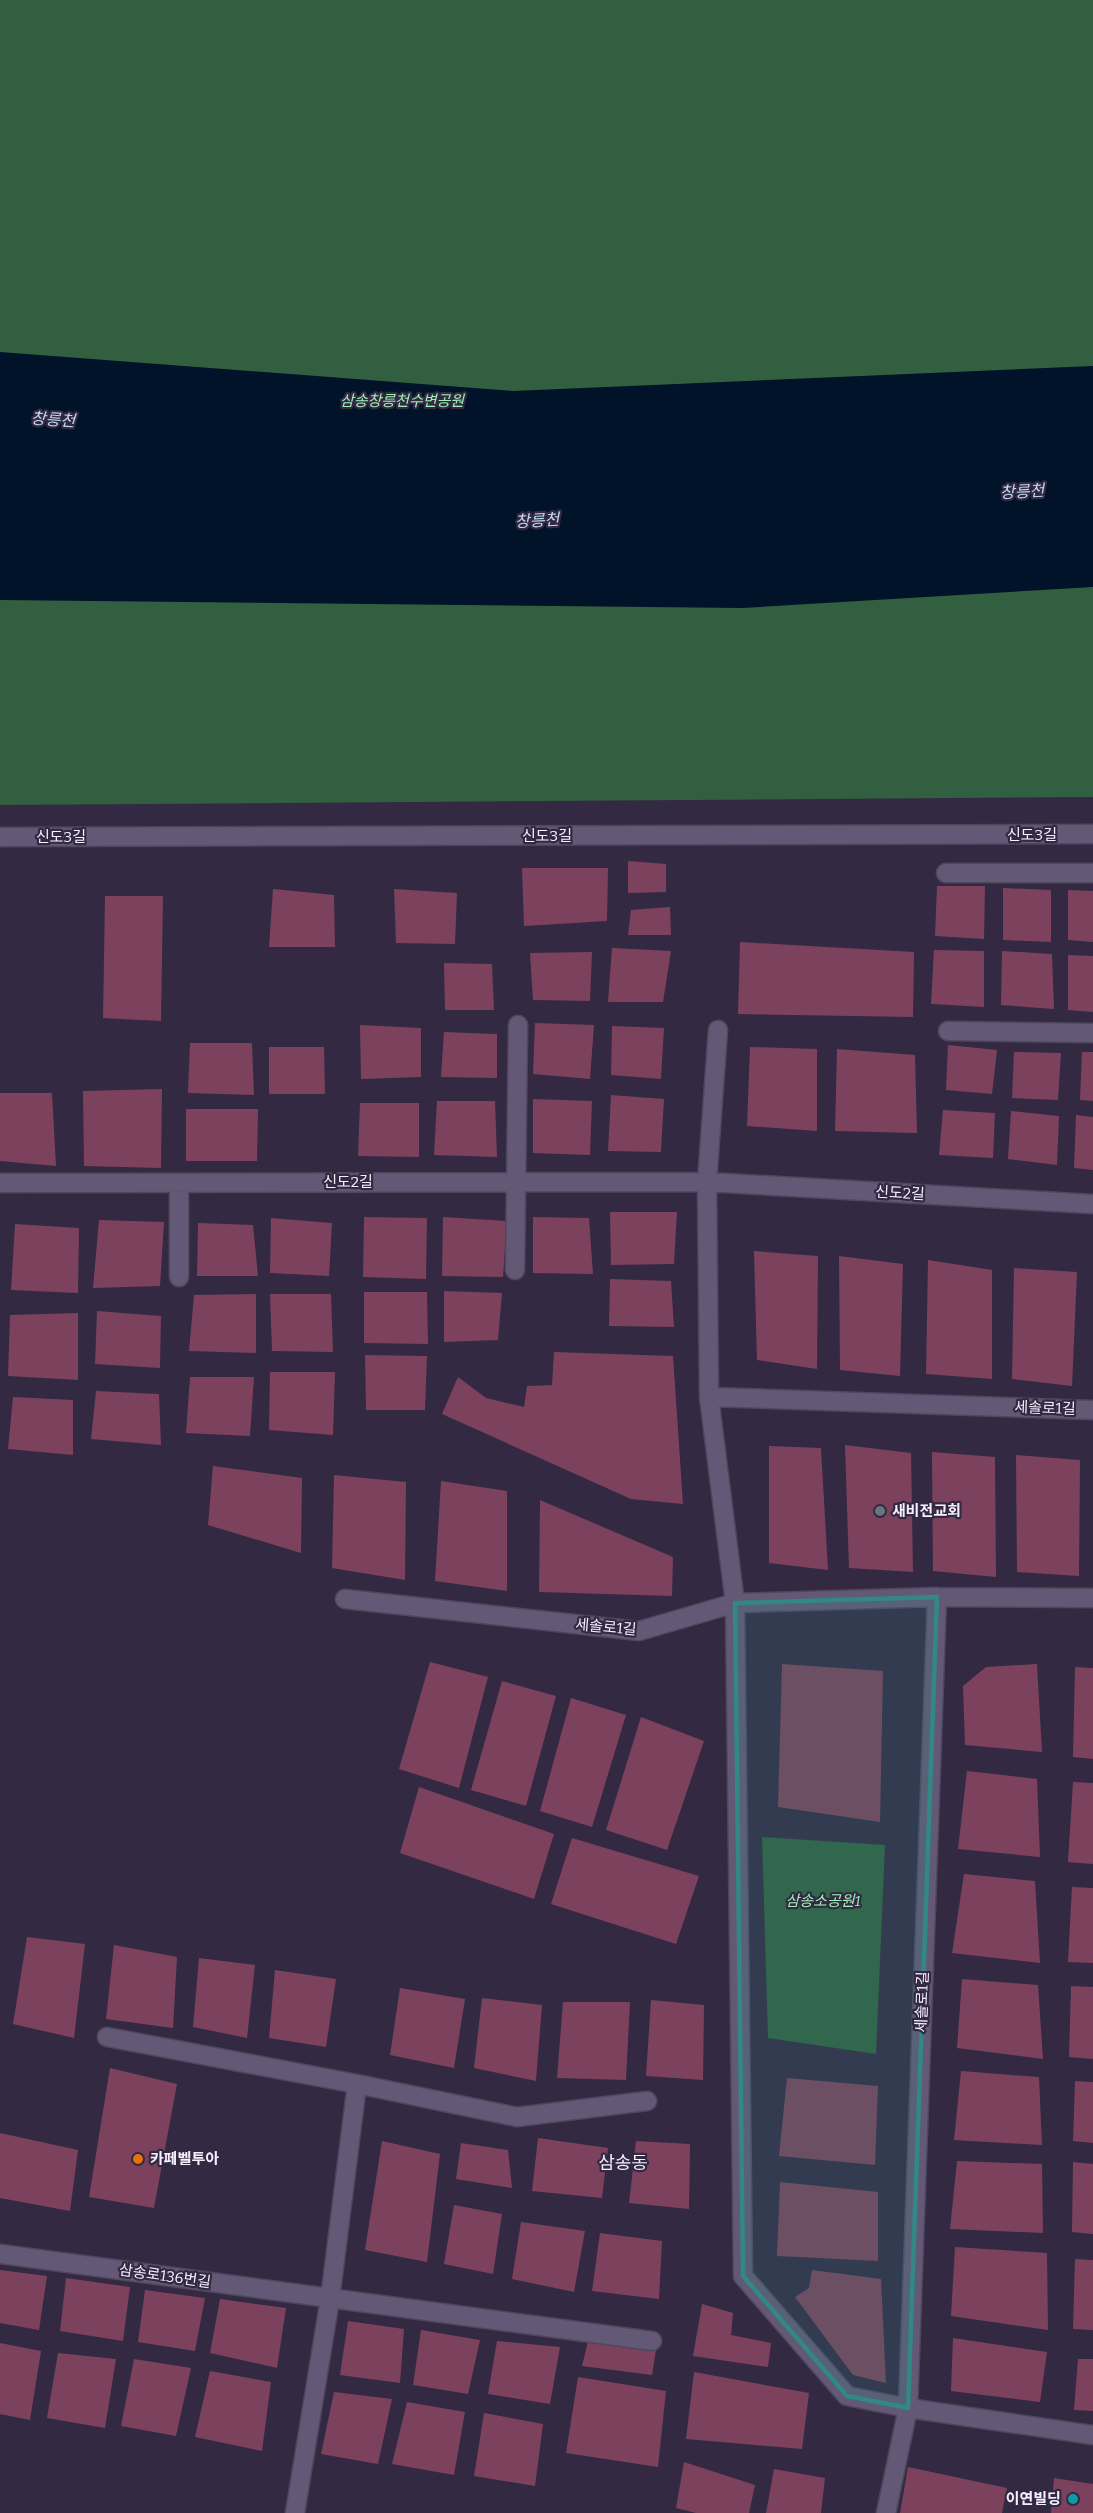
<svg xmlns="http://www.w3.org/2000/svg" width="1093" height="2513" font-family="Bitter,'Noto Sans KR',serif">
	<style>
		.green { fill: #315f3f }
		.water { fill: #001328 }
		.building { fill: #7c425d }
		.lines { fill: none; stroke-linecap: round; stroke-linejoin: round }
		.minor-casing { stroke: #4f475c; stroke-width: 21 }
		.minor { stroke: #635876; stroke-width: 18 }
		.marked { fill: #318884; fill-opacity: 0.2; stroke: #318884; stroke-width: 4.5; stroke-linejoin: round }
		.worship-dot { fill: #6b7280; stroke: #332943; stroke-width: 2 }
		.food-dot { fill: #e8710a; stroke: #332943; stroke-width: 2 }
		.culture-dot { fill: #0f9aa8; stroke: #332943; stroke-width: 2 }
		.labels { text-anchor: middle; stroke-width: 4.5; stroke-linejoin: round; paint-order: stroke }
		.park-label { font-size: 15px; font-style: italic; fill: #9df0b4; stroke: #332943 }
		.street-label { font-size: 15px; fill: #f4f0fe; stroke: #332943 }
		.poi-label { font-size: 15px; font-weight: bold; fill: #f4f0fe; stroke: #332943; text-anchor: start }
		.water-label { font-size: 16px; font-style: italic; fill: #c0dbf5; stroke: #332943 }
		.quarter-label { font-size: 18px; fill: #f4f0fe; stroke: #332943 }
	</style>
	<rect width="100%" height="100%" fill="#332943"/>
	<path class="green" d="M0,0H1093V797L0,805Z
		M762,1837L885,1845L876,2054L768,2038Z"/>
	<path class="water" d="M0,352L513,391L1093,366V587L743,608L0,600Z"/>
	<path class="building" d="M628,861L666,864V892L628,893Z
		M522,868H608L607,921L524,926Z
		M937,886H985L984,939L935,936Z
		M1003,888L1051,890V942L1003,940Z
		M273,889L334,895L335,947H269Z
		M394,889L457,893L455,944L396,943Z
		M1068,890L1093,891V942L1068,940Z
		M105,896H163L161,1021L103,1018Z
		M670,907L671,935H628L631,910Z
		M740,942L914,952L913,1017L738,1014Z
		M612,948L671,951L663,1002H608Z
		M934,950L984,951V1007L931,1004Z
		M1002,951L1052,954L1054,1009L1001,1005Z
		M592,952L590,1001L533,1000L530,953Z
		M1068,955L1093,956V1012L1068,1010Z
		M444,963L492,964L494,1010H445Z
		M535,1023L594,1025L590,1079L533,1074Z
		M360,1025L421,1028V1077L361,1079Z
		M612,1026L664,1028L661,1079L611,1075Z
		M444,1032L497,1034V1078L441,1077Z
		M190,1043H252L254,1095L188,1093Z
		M948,1045L997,1050L992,1094L946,1090Z
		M269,1047H324L325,1094H269Z
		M750,1047L817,1049V1131L747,1126Z
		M837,1049L915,1055L917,1133L835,1131Z
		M1014,1052L1061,1053L1058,1100L1012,1098Z
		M1082,1052H1093V1101L1080,1100Z
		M162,1089L161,1168L84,1166L83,1091Z
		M0,1093H52L56,1166L0,1161Z
		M611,1095L664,1099L661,1152L608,1151Z
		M533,1099L592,1101L590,1155L533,1153Z
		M437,1101H495L497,1157L434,1155Z
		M360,1103H419V1157L358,1156Z
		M186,1109H258L257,1161H186Z
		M943,1110L995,1113L993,1158L939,1155Z
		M1011,1111L1059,1116L1057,1165L1008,1159Z
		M1076,1115L1093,1117V1170L1074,1168Z
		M610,1212H677L674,1264L611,1265Z
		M364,1217L427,1218L426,1279L363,1277Z
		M443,1217L507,1221L503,1277L442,1276Z
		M533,1217L589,1218L593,1274L533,1273Z
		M271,1218L332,1223L329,1276L270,1273Z
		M99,1220L164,1222L160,1286L93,1288Z
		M198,1223L253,1225L258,1276H197Z
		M15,1224L79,1228L78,1293L11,1290Z
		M754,1251L818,1256L817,1369L757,1360Z
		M839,1256L903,1264L900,1376L840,1370Z
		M928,1260L992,1270V1379L926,1374Z
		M1014,1268L1077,1272L1072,1386L1012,1379Z
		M610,1279L671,1281L674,1327L609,1326Z
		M444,1291L502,1293L498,1340L444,1342Z
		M364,1292H427L428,1344L364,1343Z
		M256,1294V1353L189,1351L194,1295Z
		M270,1294H331L333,1352L272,1351Z
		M97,1311L161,1316L160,1368L95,1364Z
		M78,1313V1380L8,1376L10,1315Z
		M554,1352L673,1356L683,1504L631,1499L442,1414L458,1377L486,1398L524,1407L527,1386L552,1385Z
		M365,1355L427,1356L425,1410H366Z
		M270,1372H335L333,1435L269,1430Z
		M190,1377H254L250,1436L186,1433Z
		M96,1391L159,1394L161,1445L91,1439Z
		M13,1397L73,1400V1455L8,1449Z
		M845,1445L911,1453L913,1572L849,1568Z
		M769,1446L821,1448L828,1570L769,1563Z
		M932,1452L995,1457L996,1577L933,1571Z
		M1016,1455L1080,1460L1079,1576L1017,1572Z
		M213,1466L302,1478L301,1553L208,1525Z
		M334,1475L406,1482L405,1580L332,1568Z
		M441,1481L507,1491V1591L435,1581Z
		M540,1500L673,1557L672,1596L539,1592Z
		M430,1662L488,1677L459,1788L399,1769Z
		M782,1664L883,1671L880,1822L778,1807Z
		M1037,1664L1042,1752L965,1745L963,1686L986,1667Z
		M1075,1667L1093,1668V1759L1073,1757Z
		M502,1681L556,1696L526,1806L471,1790Z
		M571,1698L626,1715L592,1827L540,1811Z
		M641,1717L704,1741L667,1850L606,1830Z
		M967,1771L1037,1779L1040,1857L958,1849Z
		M1073,1782L1093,1783V1864L1068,1862Z
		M419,1787L554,1834L534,1899L400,1853Z
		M572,1838L699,1876L676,1944L551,1904Z
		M964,1874L1035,1881L1040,1963L952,1953Z
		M1072,1887L1093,1888V1963L1068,1962Z
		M27,1937L85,1944L74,2038L13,2024Z
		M114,1945L177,1957L173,2028L106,2019Z
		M199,1958L255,1965L247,2038L193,2027Z
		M275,1970L336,1979L326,2047L269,2038Z
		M962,1979L1038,1985L1043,2059L957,2048Z
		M1071,1986L1093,1987V2059L1069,2057Z
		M400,1988L465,1999L454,2068L390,2055Z
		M482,1998L542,2005L536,2081L474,2068Z
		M651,2000L704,2005L703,2080L646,2076Z
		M563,2002H630L626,2080L557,2078Z
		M110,2068L177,2084L154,2208L89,2197Z
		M961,2071L1039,2077L1042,2145L954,2140Z
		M787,2078L878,2086L875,2165L779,2156Z
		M1075,2081L1093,2082V2143L1073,2141Z
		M0,2133L78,2150L70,2211L0,2198Z
		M538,2138L608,2148L602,2198L532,2191Z
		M382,2141L440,2154L427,2262L365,2250Z
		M636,2141L690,2144L689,2209L629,2203Z
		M461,2143L508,2150L512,2188L456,2179Z
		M957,2161L1042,2164L1043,2233L950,2229Z
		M1073,2162L1093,2164V2234L1072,2232Z
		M780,2182L878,2192V2261L777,2256Z
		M454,2205L502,2214L493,2274L444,2264Z
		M521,2222L585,2231L574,2292L512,2279Z
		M600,2233L662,2241L659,2299L592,2291Z
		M955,2247L1047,2253L1048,2330L951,2316Z
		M1075,2259L1093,2260V2330L1073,2329Z
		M0,2270L47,2276L39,2330L0,2323Z
		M812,2270L881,2279L886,2383L853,2375L795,2297L809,2288Z
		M66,2278L130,2287L123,2341L60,2331Z
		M145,2290L205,2298L195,2351L138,2342Z
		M220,2299L286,2308L277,2368L210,2353Z
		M702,2304L733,2313L731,2335L771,2343L768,2367L693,2356Z
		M348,2321L404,2329L400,2383L340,2375Z
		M421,2330L480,2340L468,2394L413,2385Z
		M953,2338L1047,2352L1040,2402L951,2391Z
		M497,2341L560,2347L550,2404L488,2394Z
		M588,2341L656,2350L652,2375L582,2366Z
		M0,2343L41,2351L30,2420L0,2414Z
		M58,2353L116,2359L105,2428L47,2418Z
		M134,2359L191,2368L176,2436L121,2426Z
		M1078,2359H1093V2411L1074,2410Z
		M210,2371L271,2382L262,2451L195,2437Z
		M694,2372L809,2393L802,2449L686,2439Z
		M578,2377L666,2391L658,2467L566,2453Z
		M334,2392L392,2399L378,2464L321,2454Z
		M407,2402L465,2412L454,2475L392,2464Z
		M484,2413L543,2424L535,2486L474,2476Z
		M684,2462L755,2485L749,2513H696L676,2508Z
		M908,2467L1007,2488L1002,2513H900Z
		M774,2469L825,2478L821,2513H766Z
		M1054,2478L1093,2484V2513H1051Z"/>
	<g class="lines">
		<defs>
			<path id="minor" d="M0,837L1093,834
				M946,873H1093
				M718,1030L707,1182L709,1397L735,1603L743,2276L847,2396L908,2408L886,2513
				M948,1031L1093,1033
				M0,1183L707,1182L1093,1204
				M179,1183V1277
				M515,1270L518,1025
				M709,1397L1093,1410
				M937,1597L908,2408L1093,2435
				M345,1599L639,1631L735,1603L937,1597L1093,1598
				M107,2037L357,2084L517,2117L647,2101
				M0,2254L652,2341
				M295,2513L330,2299L357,2084"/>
		</defs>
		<use href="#minor" class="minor-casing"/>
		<use href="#minor" class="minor"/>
	</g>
	<path class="marked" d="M937,1597L908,2408L847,2396L743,2276L735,1603Z"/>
	<circle class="worship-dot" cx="880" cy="1511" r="6"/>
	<circle class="food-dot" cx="138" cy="2159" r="6"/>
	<circle class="culture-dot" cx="1073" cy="2499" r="6"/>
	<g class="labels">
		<g class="park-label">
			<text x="402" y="406">삼송창릉천수변공원</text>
			<text x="823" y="1906">삼송소공원1</text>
		</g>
		<g class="street-label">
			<text x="1032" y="840">신도3길</text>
			<text x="547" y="841">신도3길</text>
			<text x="61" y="842">신도3길</text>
			<text x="348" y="1187">신도2길</text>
			<text transform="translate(900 1193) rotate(3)" y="5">신도2길</text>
			<text transform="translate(1045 1408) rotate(2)" y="5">세솔로1길</text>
			<text transform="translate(606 1627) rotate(5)" y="5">세솔로1길</text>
			<text transform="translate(922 2002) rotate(-88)" y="5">세솔로1길</text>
			<text transform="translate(165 2276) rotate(8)" y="5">삼송로136번길</text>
		</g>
		<g class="poi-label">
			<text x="892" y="1516">새비전교회</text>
			<text x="150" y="2164">카페벨투아</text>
			<text x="1061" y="2504" text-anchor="end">이연빌딩</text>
		</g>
		<g class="water-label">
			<text transform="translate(53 419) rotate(4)" y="6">창릉천</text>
			<text transform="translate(1022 491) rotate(-3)" y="6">창릉천</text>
			<text transform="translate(537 520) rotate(-3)" y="6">창릉천</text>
		</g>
		<g class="quarter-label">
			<text x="623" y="2169">삼송동</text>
		</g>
	</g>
</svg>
